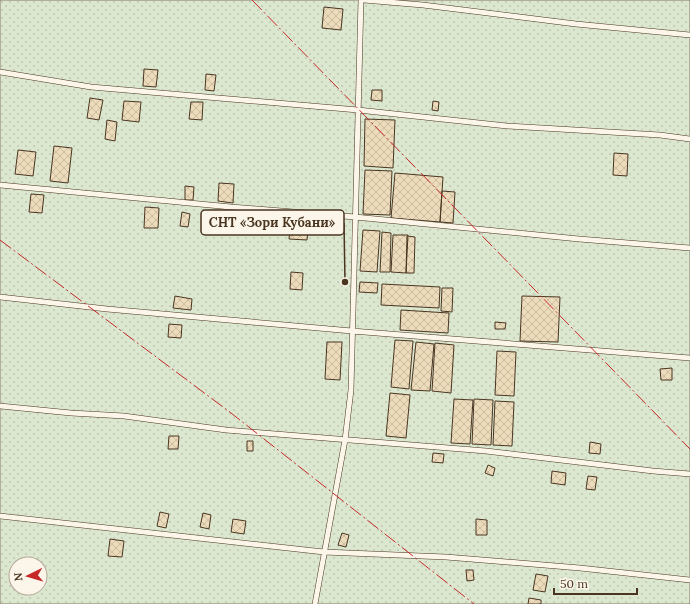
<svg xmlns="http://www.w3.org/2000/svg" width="690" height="604" font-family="Lora,serif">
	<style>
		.green { fill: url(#green-dots); stroke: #887966; fill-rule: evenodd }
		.building { fill: url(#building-cross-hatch); stroke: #4a3520 }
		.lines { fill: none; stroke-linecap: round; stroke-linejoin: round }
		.lane-casing { stroke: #4a3520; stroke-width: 6 }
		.lane { stroke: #fbf6e9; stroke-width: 5 }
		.power { stroke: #c62828; stroke-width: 1; stroke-dasharray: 14 3 2 3; stroke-linecap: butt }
		.leader { fill: none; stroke: #4a3520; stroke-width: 1.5 }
		.callout-dot { fill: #4a3520; stroke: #fbf6e9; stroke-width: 1.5 }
		.callout { fill: #fbf6e9; stroke: #4a3520; stroke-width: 1.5 }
		.callout-label { font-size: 13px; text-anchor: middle; font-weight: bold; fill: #4a3520 }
	</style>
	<defs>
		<pattern id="green-dots" width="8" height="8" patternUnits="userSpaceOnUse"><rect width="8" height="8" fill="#dce7d0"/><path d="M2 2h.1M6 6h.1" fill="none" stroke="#bec7b2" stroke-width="1.8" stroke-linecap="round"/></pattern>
		<pattern id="building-cross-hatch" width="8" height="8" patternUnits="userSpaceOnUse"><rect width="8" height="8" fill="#ecdcbc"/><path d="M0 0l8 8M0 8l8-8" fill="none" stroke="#ccbda1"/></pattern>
	</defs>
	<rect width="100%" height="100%" fill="#fbf6e9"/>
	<path class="green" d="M0,0H690V604H0ZM16,564H40V588H16Z"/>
	<path class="building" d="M324,7L343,9L341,30L322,28Z
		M144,69L158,70L156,87L143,86Z
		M206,74L216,75L214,91L205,90Z
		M372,90H382V101L371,100Z
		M90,98L103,100L99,120L87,118Z
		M124,101L141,102L139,122L122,120Z
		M433,101L439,102L438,111L432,110Z
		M191,102H203L202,120L189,119Z
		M365,119L395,120L393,168L364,166Z
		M107,120L117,122L115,141L105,139Z
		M54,146L72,148L68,183L50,181Z
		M18,150L36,152L33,176L15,174Z
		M614,153L628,154L627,176L613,175Z
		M365,170L392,171L390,215L363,214Z
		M395,173L443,177L440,222L391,218Z
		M219,183L234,184L233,203L218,201Z
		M185,186L194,187L193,200H185Z
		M442,191L455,192L453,223L440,222Z
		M31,194L44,195L42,213L29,212Z
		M145,207L159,208L158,228H144Z
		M182,212L190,214L188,227L180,226Z
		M291,219L309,221L307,240L289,239Z
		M363,230L380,231L377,272L360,271Z
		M382,232L391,233L390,272H380Z
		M393,235H408L406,273L391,272Z
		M407,236L415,237L414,273H406Z
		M291,272L303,273L302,290L290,289Z
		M360,282L378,283L377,293L359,292Z
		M382,284L440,287L439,308L381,305Z
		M442,288H453L452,312L441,311Z
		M175,296L192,299L191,310L173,308Z
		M522,296L560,297L558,342L520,341Z
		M401,310L449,313L448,333L400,330Z
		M495,322L506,323L505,329H495Z
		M169,324L182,325L181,338L168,337Z
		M395,340L413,341L409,389L391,387Z
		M327,342H342L340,380L325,379Z
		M416,342L434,344L430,391L411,390Z
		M435,343L454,345L451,393L432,391Z
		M497,351L516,352L514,396L495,395Z
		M672,368V380H661L660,369Z
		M390,393L410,395L406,438L386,436Z
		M454,399L473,400L470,444L451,443Z
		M474,399L493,400L491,445L472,444Z
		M495,401L514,402L512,446L493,445Z
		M169,436H179L178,449H168Z
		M247,441H253V451H247Z
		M590,442L601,444L600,454L589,453Z
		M433,453L444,454L443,463L432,462Z
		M488,465L495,468L493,476L485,473Z
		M552,471L566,473L565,485L551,483Z
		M588,476L597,477L595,490L586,489Z
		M160,512L169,514L166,528L157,526Z
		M203,513L211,515L209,529L200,527Z
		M233,519L246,521L244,534L231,532Z
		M476,519L487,520V535H476Z
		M342,533L349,535L346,547L338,545Z
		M110,539L124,541L122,557L108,556Z
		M466,570H473L474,580L467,581Z
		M536,574L548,576L545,592L533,590Z
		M529,598L541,600V604H528Z"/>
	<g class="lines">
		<defs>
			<path id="lane" d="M364,0L423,5L576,24L690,35
				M0,72L91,87L358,110L507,126L660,135L690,139
				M0,185L231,207L355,217L579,239L690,248
				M0,297L107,309L352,331L690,358
				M0,406L71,413L124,416L226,430L486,451L653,471L690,474
				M0,516L324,552L446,557L580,568L690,580
				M315,604L345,440L351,390L361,0"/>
		</defs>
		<use href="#lane" class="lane-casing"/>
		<use href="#lane" class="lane"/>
		<path class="power" d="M252,0L690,449
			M0,240L231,413L474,604"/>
	</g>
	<path class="leader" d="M345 282L344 223"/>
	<circle class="callout-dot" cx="345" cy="282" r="4"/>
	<rect class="callout" x="201" y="210" width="143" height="25" rx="4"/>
	<g class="callout-label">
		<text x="272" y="227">СНТ «Зори Кубани»</text>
	</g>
	<g transform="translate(28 576) rotate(265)"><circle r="19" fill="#fbf6e9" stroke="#b4a999"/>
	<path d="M0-3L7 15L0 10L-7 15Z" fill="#c62828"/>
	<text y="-6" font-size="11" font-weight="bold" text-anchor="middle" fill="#4a3520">N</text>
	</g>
	<path d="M554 588v6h83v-6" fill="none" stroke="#4a3520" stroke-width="2"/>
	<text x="560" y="588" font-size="12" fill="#4a3520" stroke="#fbf6e9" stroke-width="3" paint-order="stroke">50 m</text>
</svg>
